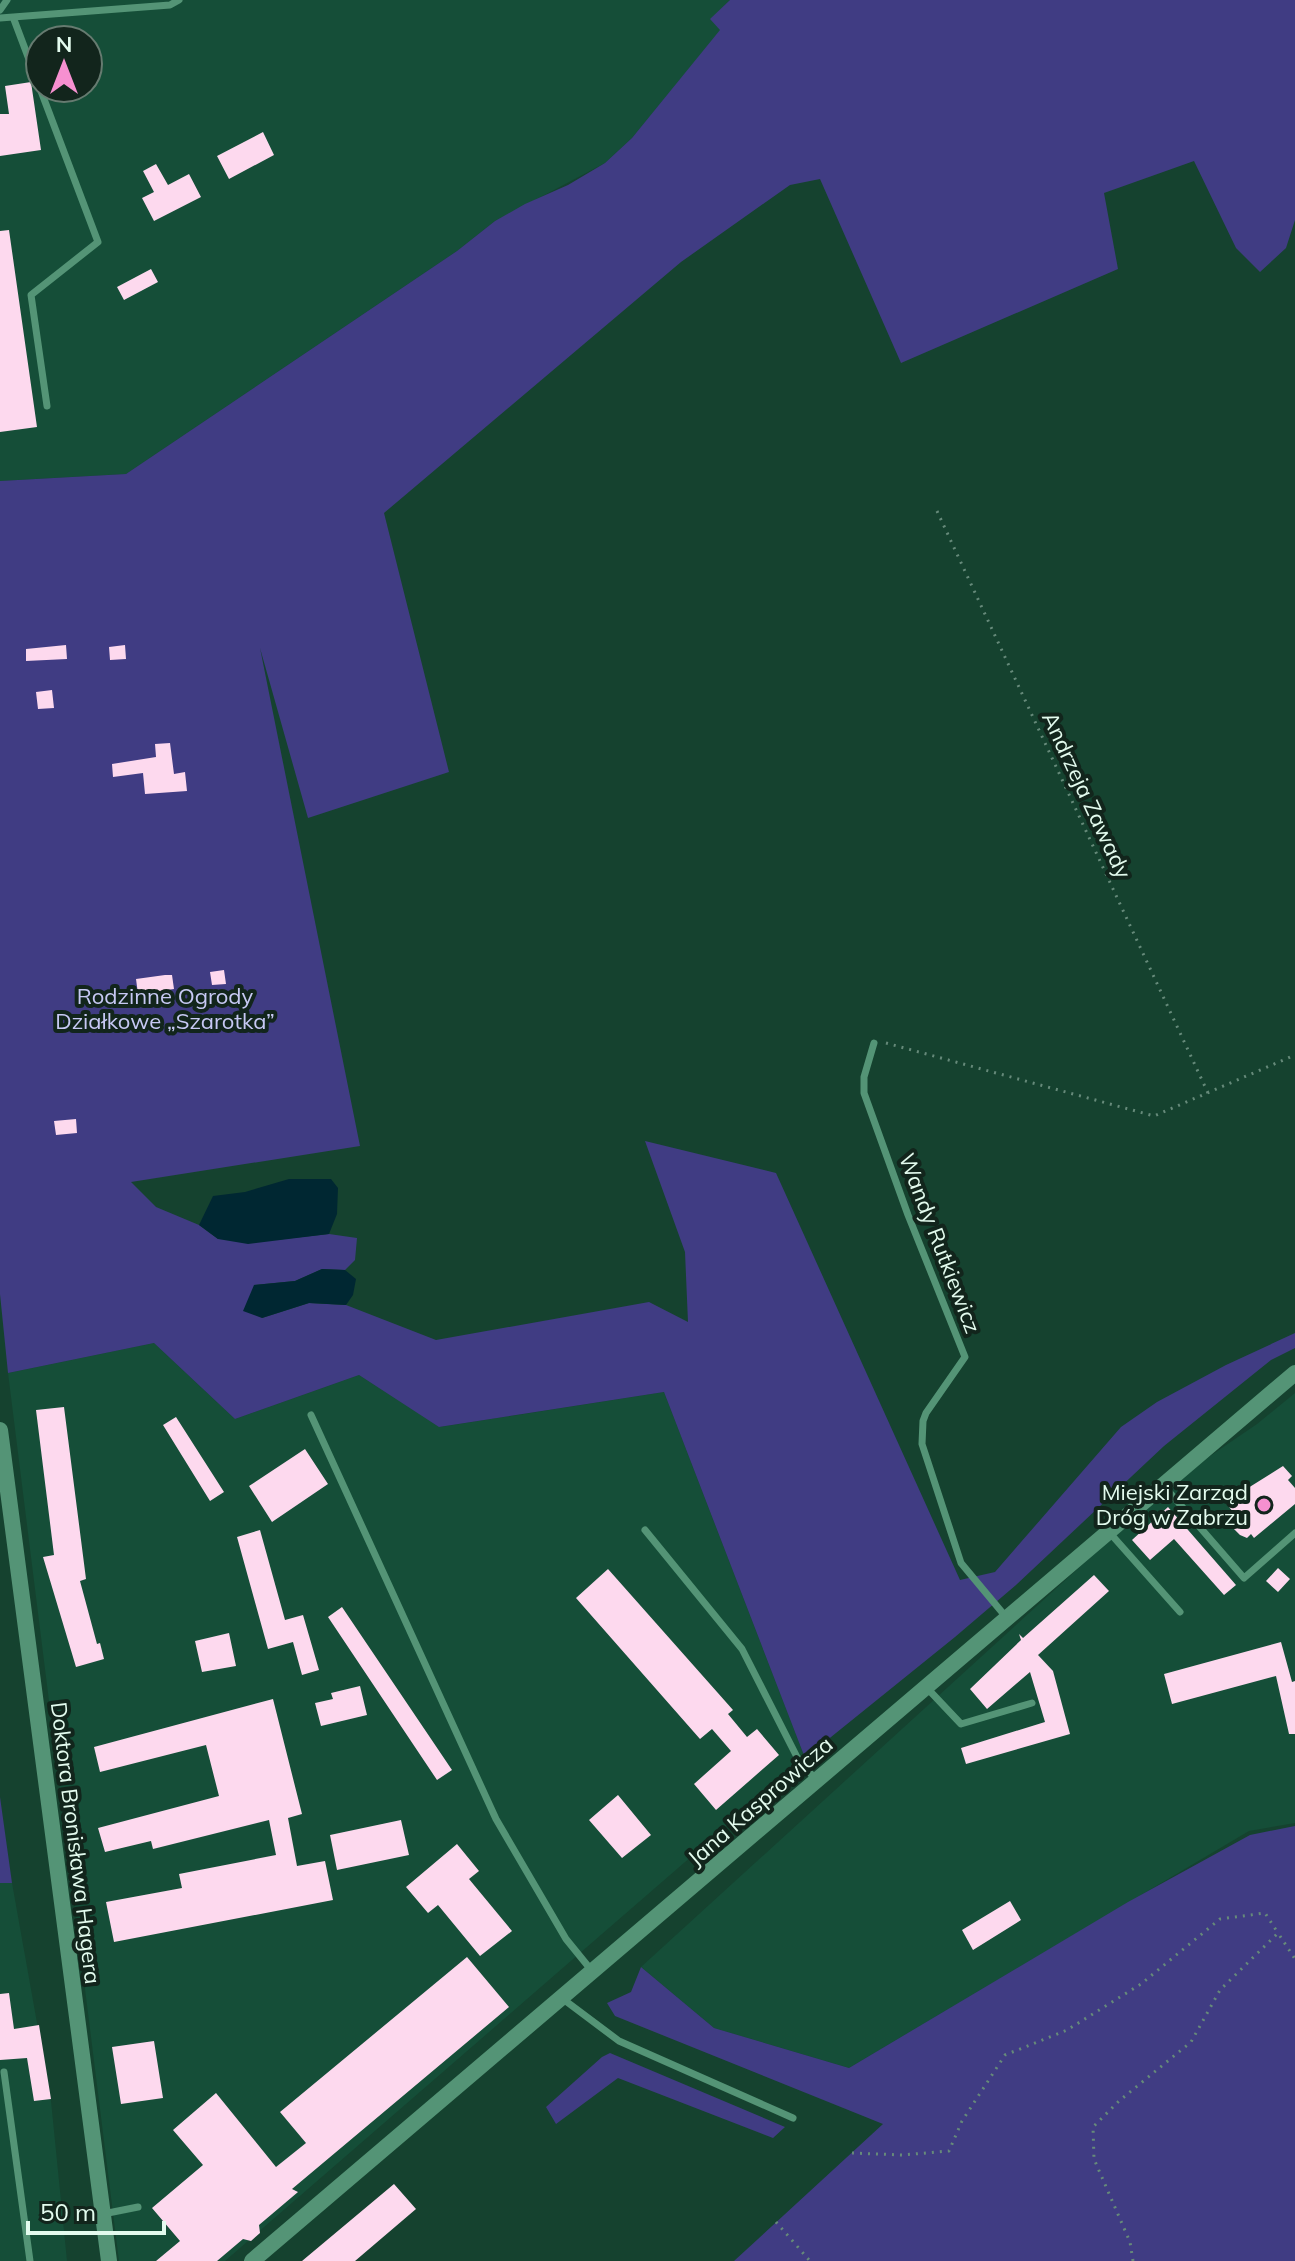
<svg xmlns="http://www.w3.org/2000/svg" width="1295" height="2261" font-family="Mulish,sans-serif">
	<style>
		.built { fill: #154e38; fill-rule: evenodd }
		.green { fill: #403c83 }
		.water { fill: #002732 }
		.building { fill: #fdd9ee }
		.lines { fill: none; stroke-linecap: round; stroke-linejoin: round }
		.path { stroke: #668a7a; stroke-width: 3; stroke-dasharray: 2 6; stroke-linecap: butt }
		.service { stroke: #549476; stroke-width: 7 }
		.tertiary { stroke: #549476; stroke-width: 16 }
		.poi-dot { fill: #f690d0; stroke: #12251c; stroke-width: 3 }
		.labels { text-anchor: middle; stroke-width: 8; stroke-linejoin: round; paint-order: stroke }
		.street-label { font-size: 22px; fill: #e3fbee; stroke: #12251c }
		.park-label { font-size: 22px; fill: #c7c9f4; stroke: #12251c }
		.poi-label { font-size: 22px; fill: #e3fbee; stroke: #12251c; text-anchor: end }
	</style>
	<rect width="100%" height="100%" fill="#15422f"/>
	<path class="built" d="M0,0H730L711,19L721,30L632,138L605,163L495,221L457,251L126,474L0,481ZM40,40H88V88H40Z
		M154,1343L235,1419L359,1375L440,1427L664,1392L805,1758L225,2261H119L8,1373Z
		M1295,1393V1823L1249,1831L849,2068L714,2028L641,1967L1175,1480L1257,1424Z
		M0,1883H12L51,2101L67,2261H0Z"/>
	<path class="green" d="M730,0H1295V220L1286,248L1260,272L1236,248L1194,161L1104,193L1118,269L901,363L820,179L790,185L681,262L384,513L449,772L308,818L260,648L360,1146L131,1182L156,1207L199,1225L218,1239L275,1240L329,1234L357,1238L355,1260L345,1270L322,1269L295,1281L254,1285L262,1318L309,1303L346,1305L436,1340L649,1302L688,1322L685,1252L645,1141L776,1173L960,1580L995,1572L1121,1427L1157,1402L1226,1365L1295,1333V1348L1271,1360L1164,1446L1016,1585L955,1637L805,1758L664,1392L439,1427L359,1375L235,1419L154,1343L8,1373L0,1294V481L126,474L457,251L495,221L525,204L568,185L605,163L632,138L720,30L710,19Z
		M0,1797L12,1883H0Z
		M1295,1826V2261H734L883,2124L615,2016L607,2003L631,1992L641,1967L714,2028L849,2068L1128,1902L1250,1835Z
		M610,2053L785,2127L773,2138L618,2078L556,2124L546,2107L602,2057Z"/>
	<path class="water" d="M289,1179H331L338,1188L337,1214L329,1234L248,1244L218,1239L199,1225L213,1196L245,1192Z
		M322,1269L345,1270L356,1279L353,1295L346,1305L309,1303L262,1318L243,1311L254,1285L295,1281Z"/>
	<path class="building" d="M31,82L41,150L0,156V114H9L5,86Z
		M263,132L274,155L229,179L217,156Z
		M156,164L168,185L189,174L201,197L154,221L142,198L154,192L143,171Z
		M9,230L37,427L0,432V231Z
		M151,269L158,282L124,300L117,287Z
		M66,645L67,659L26,661V649Z
		M125,645L126,659L110,660L109,647Z
		M52,690L54,708L38,709L36,692Z
		M170,743L174,774L185,772L187,791L145,794L143,773L113,777L112,764L156,757L155,744Z
		M224,970L226,984L212,985L210,972Z
		M165,975H172L174,989L138,994L136,979Z
		M76,1119L77,1133L56,1135L54,1121Z
		M64,1407L86,1579L80,1581L97,1644L100,1643L104,1659L76,1667L43,1557L54,1555L36,1410Z
		M176,1417L224,1492L210,1501L163,1425Z
		M305,1449L328,1484L272,1522L249,1486Z
		M1283,1466L1292,1476L1288,1480L1295,1488V1504L1254,1538L1251,1534L1247,1538L1240,1535L1231,1526L1239,1519L1229,1507L1250,1490L1248,1488Z
		M1168,1507L1236,1585L1224,1595L1174,1539L1150,1560L1132,1540Z
		M260,1530L285,1620L303,1615L319,1670L302,1675L293,1642L268,1649L237,1537Z
		M1278,1568L1290,1579L1278,1592L1266,1581Z
		M608,1569L733,1710L728,1714L747,1737L757,1729L779,1755L716,1810L694,1784L731,1751L712,1729L700,1739L576,1598Z
		M1094,1575L1109,1591L1038,1655L1053,1671L1070,1734L966,1764L961,1748L1045,1722L1030,1672L987,1709L970,1689L1021,1640L1019,1634L1023,1638Z
		M342,1607L452,1770L437,1780L328,1617Z
		M229,1633L236,1666L202,1672L195,1641Z
		M1281,1642L1292,1682L1295,1681V1734H1289L1276,1676L1172,1704L1164,1674Z
		M360,1686L367,1715L321,1726L315,1703L333,1699L331,1693Z
		M273,1699L302,1814L288,1818L297,1866L325,1861L333,1900L114,1942L106,1902L182,1888L179,1874L276,1855L269,1820L153,1849L151,1841L105,1852L98,1828L219,1796L206,1745L100,1772L94,1747Z
		M618,1795L651,1835L622,1858L589,1820Z
		M401,1820L409,1855L337,1870L330,1835Z
		M457,1844L479,1871L469,1879L512,1931L480,1956L438,1905L428,1913L406,1887Z
		M1010,1901L1021,1920L973,1950L962,1930Z
		M467,1957L509,2007L292,2189L298,2192L259,2225L260,2233L251,2241L243,2239L217,2261H156L180,2241L152,2208L203,2165L173,2130L216,2093L276,2167L306,2143L280,2112Z
		M9,1993L14,2029L39,2025L51,2099L34,2101L27,2058L0,2060V1994Z
		M154,2041L163,2098L121,2104L112,2047Z
		M394,2184L416,2209L355,2261H302Z"/>
	<g class="lines">
		<path class="path" d="M937,511L1208,1093
			M886,1043L1154,1116L1295,1055
			M852,2153L902,2155L949,2151L962,2121L1005,2055L1067,2030L1141,1984L1220,1919L1265,1913L1278,1933
			M776,2222L810,2261
			M1133,2261L1130,2242L1094,2159L1093,2127L1119,2101L1191,2042L1220,1990L1278,1933L1295,1959"/>
		<path class="service" d="M0,10L7,0
			M13,17L98,242L31,295L47,406
			M0,18L170,5L179,0
			M874,1043L864,1077V1093L908,1215L965,1357L926,1413L923,1421L922,1444L961,1563L1006,1617
			M311,1415L496,1819L566,1939L592,1971
			M1164,1486L1244,1578L1295,1533
			M645,1530L742,1649L797,1757L815,1779
			M1109,1532L1180,1612
			M927,1688L961,1724L1032,1703
			M563,1999L619,2041L793,2118
			M4,2072L30,2261
			M103,2214L138,2207"/>
		<path class="tertiary" d="M0,1430L109,2261
			M252,2261L1295,1373"/>
	</g>
	<circle class="poi-dot" cx="1264" cy="1505" r="8"/>
	<g class="labels">
		<g class="street-label">
			<text transform="translate(1087 795) rotate(65)" y="8">Andrzeja Zawady</text>
			<text transform="translate(940 1243) rotate(69)" y="8">Wandy Rutkiewicz</text>
			<text transform="translate(760 1801) rotate(-41)" y="8">Jana Kasprowicza</text>
			<text transform="translate(76 1843) rotate(83)" y="8">Doktora Bronisława Hagera</text>
		</g>
		<g class="park-label">
			<text x="165" y="1004">Rodzinne Ogrody<tspan x="165" dy="25">Działkowe „Szarotka”</tspan></text>
		</g>
		<g class="poi-label">
			<text x="1248" y="1500">Miejski Zarząd<tspan x="1248" dy="25">Dróg w Zabrzu</tspan></text>
		</g>
	</g>
	<g transform="translate(64 64)"><circle r="38" fill="#12251c" stroke="#667b70" stroke-width="2"/>
	<path d="M0-6L14 30L0 20L-14 30Z" fill="#f690d0"/>
	<text y="-12" font-size="22" font-weight="bold" text-anchor="middle" fill="#e3fbee">N</text>
	</g>
	<path d="M28 2221v12h136v-12" fill="none" stroke="#e3fbee" stroke-width="4"/>
	<text x="40" y="2221" font-size="24" fill="#e3fbee" stroke="#12251c" stroke-width="6" paint-order="stroke">50 m</text>
</svg>
